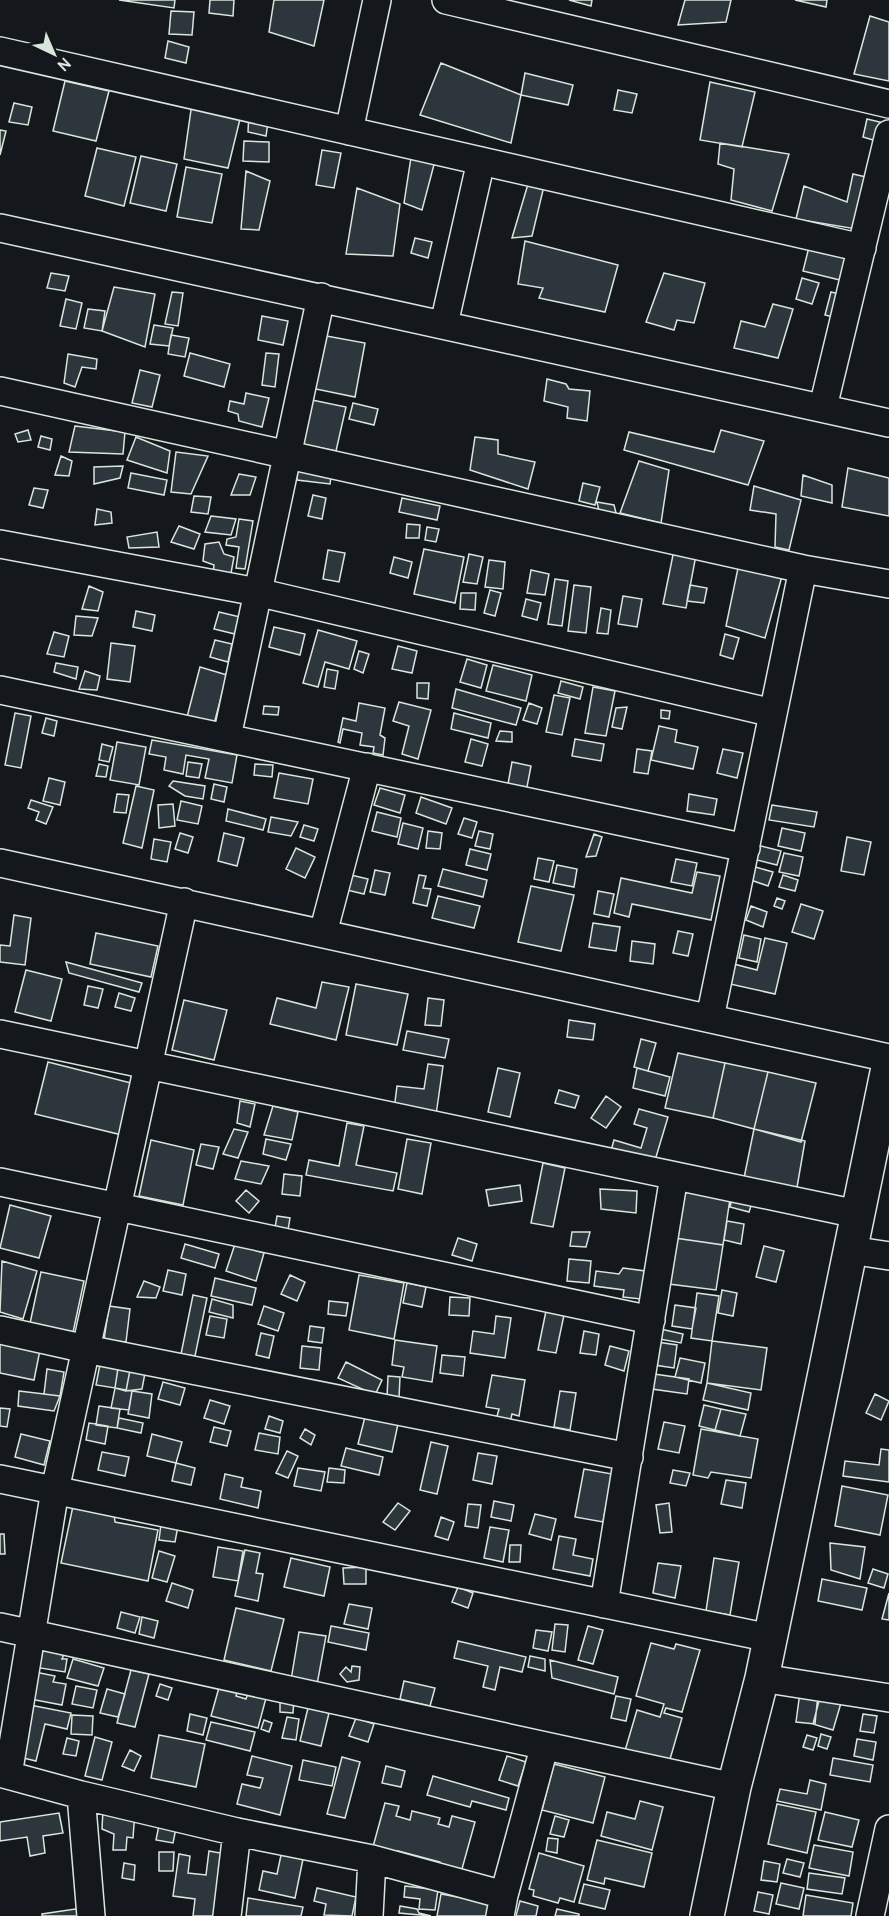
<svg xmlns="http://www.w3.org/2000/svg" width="889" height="1916" font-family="Overpass,sans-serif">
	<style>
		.building { fill: #2c363c; stroke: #d8e6dc; stroke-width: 1.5 }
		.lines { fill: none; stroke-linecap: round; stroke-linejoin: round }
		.street-casing { stroke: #d8e6dc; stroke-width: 30 }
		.secondary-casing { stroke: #d8e6dc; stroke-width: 36 }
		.street { stroke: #14181c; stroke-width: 27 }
		.secondary { stroke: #14181c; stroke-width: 33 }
	</style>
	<rect width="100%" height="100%" fill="#14181c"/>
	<path class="building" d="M119,0H175L174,8Z
		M210,0H234L233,16L209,13Z
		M274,0H324L314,46L269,32Z
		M569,0H592L591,6Z
		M685,0H731L726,22L678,25Z
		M795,0H827L826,7Z
		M171,11L194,12L192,35L169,34Z
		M870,16L889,22V81L854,74Z
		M168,41L189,47L186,63L165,58Z
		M441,63L521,95L511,143L420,115Z
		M525,73L573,85L568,105L521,95Z
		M65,81L109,91L96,141L53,131Z
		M710,82L755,92L742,147L700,140Z
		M618,90L637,94L632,113L614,110Z
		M14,103L32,107L28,125L9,122Z
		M192,103L241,115L228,168L184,159Z
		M249,112L269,115L266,136L248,132Z
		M867,119L888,124L883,143L863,137Z
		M0,130L6,131L0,155Z
		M244,141L269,142V162L243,161Z
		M720,143L789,154L772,211L731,200L734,169L718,164Z
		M97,148L136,157L124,206L85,196Z
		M322,150L341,153L334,188L316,185Z
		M412,151L436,157L422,210L404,203Z
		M141,156L177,164L166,211L130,203Z
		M186,167L222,174L212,223L177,217Z
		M246,171L270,181L259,230L241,229Z
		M853,174L875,179L862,230L796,219L804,186L847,202Z
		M528,184L543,190L544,186L532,236L512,238Z
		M357,188L400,204L393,256L346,254Z
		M415,238L432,242L428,258L411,253Z
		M525,241L618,265L605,312L539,298L543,288L518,284Z
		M809,247L853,261L848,282L803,271Z
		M51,273L69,276L65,291L47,288Z
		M664,273L705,283L694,323L677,320L674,330L646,322Z
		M802,278L819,283L812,304L796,299Z
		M114,287L155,294L145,347L102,331Z
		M172,292L183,293L178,326L165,324Z
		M831,292L848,296L842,319L825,315Z
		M66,299L82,303L76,329L60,326Z
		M773,304L793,309L778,358L734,348L741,321L765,327Z
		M88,309L105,311L102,331L84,328Z
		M262,316L288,321L283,345L258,340Z
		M154,325L173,328L169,346L150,344Z
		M171,335L189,338L185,357L168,354Z
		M321,335L365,343L355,397L311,388Z
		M190,353L230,364L224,387L184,376Z
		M266,353L279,354L275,387L262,385Z
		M68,354L97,359L96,369L82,367L75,387L64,383Z
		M140,370L160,375L152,407L132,403Z
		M547,379L566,384L569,389L590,391L587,421L567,418L568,407L544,401Z
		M246,393L269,398L262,427L239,421L238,414L228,411L230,401L244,404Z
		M312,400L346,407L336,451L302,444Z
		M353,403L378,409L374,425L349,419Z
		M75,426L125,432L123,454L69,452Z
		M28,430L31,440L18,442L15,434Z
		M721,430L764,441L748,485L624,450L629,432L714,452Z
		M41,436L52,439L50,450L38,447Z
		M136,437L170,451L167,473L127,460Z
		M475,437L498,440V454L535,462L528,489L470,470Z
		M176,452L208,456L191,494L171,492Z
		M61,456L72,461L69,476L55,475Z
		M639,461L669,470L661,523L620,513Z
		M123,466L120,478L94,484V467Z
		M298,466L332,470L330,484L297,480Z
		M848,468L889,478V516L842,507Z
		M131,473L167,480L164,495L128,488Z
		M239,474L256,477L250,495H231Z
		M803,475L832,485V503L801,496Z
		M583,483L600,487L595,505L579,501Z
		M754,486L801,500L789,550L775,547L776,514L750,510Z
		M34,488L48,490L43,508L29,505Z
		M313,495L326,498L322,519L308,516Z
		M194,496L211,497L208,514L191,512Z
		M402,498L440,506L437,520L399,512Z
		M597,502L614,505L616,513L600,516Z
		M97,509L111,512L112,523L95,525Z
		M211,516L236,519L231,535L205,532Z
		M239,519L253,521L245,569L236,568L239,547L226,545L227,539L236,537Z
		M407,524L420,525L419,538H406Z
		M179,526L200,534L194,549L171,542Z
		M427,527L439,529L436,542L425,540Z
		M157,532L159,547L129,548L127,537Z
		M219,542L224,554L234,557L231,573L213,574L214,565L203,561L205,544Z
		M424,549L464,557L455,603L414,594Z
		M328,550L345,553L339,582L323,579Z
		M674,550L696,555L686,608L663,604Z
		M469,554L483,557L477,584L463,582Z
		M394,557L412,562L408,578L390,573Z
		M489,560L505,562L503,589L485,587Z
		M738,568L782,576L765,638L726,626Z
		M531,570L549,574L545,595L527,593Z
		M555,579L568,581L562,626L548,624Z
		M574,585L591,587L586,633L568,631Z
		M690,585L707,588L704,603L687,601Z
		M89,586L103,592L98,611L82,609Z
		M490,590L501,593L495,616L484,613Z
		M461,593H476L475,610L460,609Z
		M623,596L642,599L637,627L618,624Z
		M526,599L541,603L537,620L522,616Z
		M601,608L611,610L608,634L597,633Z
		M136,611L155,615L152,631L133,627Z
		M219,612L240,617L235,634L214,629Z
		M76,616L98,618L92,636L74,635Z
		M274,627L305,634L300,655L269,647Z
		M318,630L357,641L349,669L325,662L318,687L303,683Z
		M54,632L69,636L64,657L47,654Z
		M725,634L739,638L733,659L720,655Z
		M215,640L232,644L228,662L210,657Z
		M111,643L135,646L130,682L107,679Z
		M398,646L417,651L412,673L392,669Z
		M359,651L369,654L363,673L354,669Z
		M467,659L487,665L481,688L460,682Z
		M56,663L78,667L76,679L54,672Z
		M493,665L532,675L526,701L486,691Z
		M200,667L227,675L214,724L187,717Z
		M327,669L338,671L335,689L324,687Z
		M85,671L100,676L97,690L79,689Z
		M561,681L583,687L580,699L558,693Z
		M417,683H429L428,699L417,698Z
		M593,687L615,691L606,736L585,733Z
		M456,689L521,708L516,725L452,708Z
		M554,695L570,698L562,735L546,732Z
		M399,702L431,710L418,759L402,754L409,726L393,721Z
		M359,703L385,708L380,735L385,738L383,755L373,753L374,747L360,745L362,733L343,729L340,743L338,742L343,718L356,721Z
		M529,703L542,708L537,724L523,720Z
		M264,706L279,707L278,715L263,714Z
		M627,707L622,729L612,727L616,708Z
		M661,710L670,711L669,719L661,718Z
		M15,713L31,716L21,768L5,765Z
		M454,713L491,723L488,738L451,729Z
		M46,718L57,721L54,736L42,733Z
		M659,726L677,730L675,742L698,747L693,769L651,760Z
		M500,731L512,732V742L496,741Z
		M471,739L488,744L482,766L465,762Z
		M575,739L604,744L601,761L572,756Z
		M152,740L237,755L232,783L205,778L209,759L186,755L183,774L164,770L166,757L149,754Z
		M117,742L146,747L139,785L110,780Z
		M102,744L113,747L109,762L99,760Z
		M637,749L652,751L648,774L634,772Z
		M723,749L743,753L737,778L717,773Z
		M188,762L202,764L199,778L186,776Z
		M512,762L531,766L527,787L508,784Z
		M99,764L108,766L106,777L96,776Z
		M255,764L273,765L272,777L254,775Z
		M279,773L313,779L308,804L274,798Z
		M49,778L65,782L60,805L43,801Z
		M173,781L205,786L203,799L185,796L169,786Z
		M214,784L227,787L224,802L211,799Z
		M136,786L154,790L142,848L123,843Z
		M380,788L405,795L400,813L374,805Z
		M117,794L129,795L126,813L114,812Z
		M689,794L717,799L714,815L687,811Z
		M421,797L452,808L446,824L416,813Z
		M31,800L53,807L46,824L36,820L39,812L28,808Z
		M181,801L202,806L198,824L177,820Z
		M173,804L175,826L159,828L158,805Z
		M772,805L817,812L814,827L769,820Z
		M228,809L266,819L263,830L226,821Z
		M377,812L401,818L397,837L372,831Z
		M271,817L298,822L291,836L268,832Z
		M464,818L477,822L472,838L458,834Z
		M403,823L423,828L418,849L398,844Z
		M304,825L318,829L314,841L300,837Z
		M782,828L805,833L801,851L778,846Z
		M428,831L442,833L440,849L426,848Z
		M479,831L493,834L490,849L475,846Z
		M180,833L193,837L188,853L175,849Z
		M224,833L244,838L237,866L218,861Z
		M594,834L602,837L596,856L586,857Z
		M847,837L871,842L864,875L841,871Z
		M154,839L171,842L167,862L151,859Z
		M757,845L781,851L777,865L753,859Z
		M296,848L315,857L305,878L286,869Z
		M470,849L491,854L487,870L466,865Z
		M784,853L803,857L799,876L779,872Z
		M538,858L554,861L549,882L534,879Z
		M676,859L697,863L692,886L671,882Z
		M557,865L577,869L574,887L553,883Z
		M752,866L773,872L768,886L748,879Z
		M443,869L487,880L483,897L438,886Z
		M375,870L390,873L385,895L370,892Z
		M697,872L720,876L711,920L632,904L629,917L614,913L621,878L692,893Z
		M351,875L368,879L364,894L347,890Z
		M419,875L426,876L423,888L431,889L427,906L413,903Z
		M783,875L798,880L795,891L779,887Z
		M531,886L574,895L561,951L518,942Z
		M598,891L614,894L609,917L594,914Z
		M438,896L480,906L474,928L432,918Z
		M777,898L785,901L782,909L774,906Z
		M801,904L823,911L814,939L792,932Z
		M751,906L767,912L763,927L746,920Z
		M14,915L31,918L25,965L0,962V945L10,946Z
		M593,923L620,927L616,951L589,947Z
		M678,931L693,934L688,956L673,953Z
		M96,933L158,946L151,977L90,964Z
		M744,935L761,939L757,962L739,958Z
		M765,938L787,943L775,994L721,982L726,962L757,970Z
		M632,941L655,944L653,964L630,961Z
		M66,962L142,983L139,992L69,973Z
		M26,970L62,979L51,1021L15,1012Z
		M322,982L349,987L336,1040L270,1024L277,998L316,1008Z
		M356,984L408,994L397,1045L346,1035Z
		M88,986L103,989L98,1008L84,1005Z
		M119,993L135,998L131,1011L115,1007Z
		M428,998L444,1000L441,1026L425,1025Z
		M184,1000L227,1010L214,1060L172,1050Z
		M569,1020L595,1024L593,1040L567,1037Z
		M407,1031L449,1039L445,1058L403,1050Z
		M641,1039L656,1043L648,1071L634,1067Z
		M678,1053L725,1063L713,1118L665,1108Z
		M48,1062L135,1084L122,1135L35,1114Z
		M725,1063L768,1072L754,1129L713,1118Z
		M428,1064L443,1066L436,1115L394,1110L397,1086L424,1089Z
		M498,1068L520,1073L510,1117L488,1112Z
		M637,1068L670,1077L665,1096L633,1088Z
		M768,1072L816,1083L801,1142L754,1129Z
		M559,1090L579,1096L575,1108L555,1103Z
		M606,1096L621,1107L606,1128L591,1118Z
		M240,1101L255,1104L250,1127L237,1123Z
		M273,1106L298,1112L292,1140L264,1135Z
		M639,1109L668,1117L653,1167L610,1154L614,1140L641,1148L647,1128L634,1124Z
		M347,1123L364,1126L356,1165L397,1173L393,1191L306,1175L309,1160L339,1166Z
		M234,1129L248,1132L238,1158L223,1154Z
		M754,1129L805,1141L796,1193L743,1183Z
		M266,1139L291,1144L286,1160L263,1154Z
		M407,1139L431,1143L422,1194L398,1189Z
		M151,1140L194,1150L183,1205L139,1196Z
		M201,1144L219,1147L213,1169L196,1165Z
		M241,1161L269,1166L261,1184L235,1179Z
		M543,1163L565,1168L553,1227L531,1223Z
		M284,1174L302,1176L300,1196L282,1194Z
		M520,1185L522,1201L489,1206L486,1190Z
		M600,1189L637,1191L636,1213L601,1209Z
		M246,1190L259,1201L249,1213L236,1201Z
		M676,1191L730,1199L723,1245L668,1237Z
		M733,1195L753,1200L749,1212L730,1207Z
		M10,1205L51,1216L39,1258L0,1248Z
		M277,1216L290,1218L288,1230L275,1228Z
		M727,1221L744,1224L741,1244L724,1240Z
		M572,1232H590L586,1247L570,1246Z
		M668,1237L723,1245L716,1290L661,1283Z
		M458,1238L477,1244L472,1261L452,1255Z
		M185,1244L219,1254L215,1268L181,1258Z
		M235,1244L264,1253L256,1281L226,1271Z
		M764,1246L784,1251L776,1282L756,1277Z
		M569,1259L591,1261L589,1283L567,1281Z
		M2,1261L37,1271L23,1319L0,1312Z
		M623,1268L645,1271L641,1299L623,1297L624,1290L594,1286L596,1271L619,1274Z
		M168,1270L186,1274L182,1295L163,1291Z
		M41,1272L84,1281L72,1337L29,1328Z
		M290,1275L305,1282L297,1301L281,1294Z
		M359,1275L404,1283L394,1339L349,1330Z
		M215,1278L256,1288L252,1305L211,1296Z
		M144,1281L160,1287L156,1298L137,1297Z
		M407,1283L426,1287L422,1307L403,1303Z
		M722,1290L737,1293L733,1316L718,1313Z
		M697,1293L719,1296L712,1341L691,1338Z
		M193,1295L207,1298L195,1356L181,1354Z
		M450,1297L470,1298L469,1316L449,1315Z
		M212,1299L233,1305V1318L209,1312Z
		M329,1301L348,1303L346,1316L328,1314Z
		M675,1305L696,1308L692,1329L672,1326Z
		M109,1306L130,1309L126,1342L104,1340Z
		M264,1306L284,1313L278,1331L258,1324Z
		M546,1311L564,1315L556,1353L538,1350Z
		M210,1316L227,1319L224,1338L206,1335Z
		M496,1316L511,1318L505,1358L470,1353L473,1331L494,1334Z
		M310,1326L324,1328L322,1343L308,1341Z
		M656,1328L683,1334L681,1343L654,1338Z
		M584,1331L599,1334L596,1355L580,1353Z
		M261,1333L274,1336L269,1358L256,1355Z
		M395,1340L437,1346L432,1382L402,1377L404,1367L392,1365Z
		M712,1341L767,1348L761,1390L707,1383Z
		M0,1342L40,1350L34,1380L0,1373Z
		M657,1342L677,1345L674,1368L654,1365Z
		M302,1346L321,1348L319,1370L300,1368Z
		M610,1346L629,1351L624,1371L605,1365Z
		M442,1355L465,1357L463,1376L440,1373Z
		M680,1358L705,1363L701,1383L675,1377Z
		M346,1362L382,1380L375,1395L338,1378Z
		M100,1364L118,1368L115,1388L96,1385Z
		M118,1368L130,1370L126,1391L115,1388Z
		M47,1369L64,1372L60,1396L44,1394Z
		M130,1370L145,1373L142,1389L126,1391Z
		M654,1374L689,1379L687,1394L652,1389Z
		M492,1375L525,1380L519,1416L512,1414L510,1422L496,1420L499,1409L486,1407Z
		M388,1376L400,1377L399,1398L387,1397Z
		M163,1382L185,1388L180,1405L158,1399Z
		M707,1383L751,1393L748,1410L703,1400Z
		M115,1388L132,1391L129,1410L111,1408Z
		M19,1391L44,1394L60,1396L54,1411L18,1406Z
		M132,1391L152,1394L149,1418L128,1414Z
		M560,1391L576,1393L570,1430L554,1427Z
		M875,1394L889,1401L881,1420L866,1413Z
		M210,1400L230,1406L224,1424L204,1418Z
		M704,1405L721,1409L715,1430L699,1426Z
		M99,1406L120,1409L117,1428L96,1425Z
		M0,1408L10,1409L7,1427L0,1426Z
		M721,1409L746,1414L740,1436L715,1430Z
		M269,1416L283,1421L280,1433L265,1429Z
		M365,1417L398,1424L392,1452L358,1444Z
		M119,1418L143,1423L141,1433L117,1428Z
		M664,1422L685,1426L679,1453L658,1449Z
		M89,1423L108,1426L105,1444L86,1440Z
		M214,1427L231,1431L227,1446L210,1442Z
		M305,1429L315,1435L311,1445L300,1438Z
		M701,1429L758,1439L751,1478L711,1472L708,1478L693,1475Z
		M259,1433L280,1437L278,1454L255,1450Z
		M21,1434L50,1441L44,1465L15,1457Z
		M152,1434L182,1442L176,1463L147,1456Z
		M431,1442L448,1446L437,1494L420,1490Z
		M346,1448L383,1457L379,1475L341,1466Z
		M881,1449L889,1450V1482L843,1476L845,1461L879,1465Z
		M287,1451L298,1456L288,1478L276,1473Z
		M102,1452L129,1457L125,1476L98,1470Z
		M478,1453L497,1456L492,1484L473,1480Z
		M176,1463L195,1468L191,1485L172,1481Z
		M298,1468L325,1472L321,1491L294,1486Z
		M329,1468L345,1470L344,1483L327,1482Z
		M584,1469L612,1474L603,1522L575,1517Z
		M673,1470L690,1473L686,1486L670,1483Z
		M225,1474L243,1478L241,1487L261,1491L258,1508L220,1499Z
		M726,1480L746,1483L742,1508L721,1504Z
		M842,1486L888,1495L880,1535L835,1526Z
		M494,1501L514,1505L511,1521L491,1517Z
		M398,1503L410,1511L395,1530L383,1522Z
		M669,1503L672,1532L660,1533L656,1505Z
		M468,1504L481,1505L478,1528L465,1526Z
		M73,1506L114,1514L115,1522L158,1530L148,1581L61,1563Z
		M535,1514L556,1519L551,1540L529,1534Z
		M441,1517L454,1522L448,1540L435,1536Z
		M161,1524L178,1526L175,1542L159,1540Z
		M490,1527L509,1530L503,1562L484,1558Z
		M0,1534H4L5,1554H0Z
		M559,1536L576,1539L573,1555L593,1559L590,1576L553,1569Z
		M830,1543L865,1547L860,1579L831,1570Z
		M510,1545H521L520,1562H509Z
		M218,1547L243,1551L238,1581L213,1577Z
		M245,1550L260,1553L256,1573L263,1574L258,1601L235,1596Z
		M159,1551L175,1556L167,1582L152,1578Z
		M291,1558L330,1567L324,1596L284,1587Z
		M714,1558L739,1562L730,1615L706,1611Z
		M658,1563L681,1566L675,1598L653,1593Z
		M366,1567V1584H344L343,1568Z
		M873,1569L888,1574L884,1588L868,1583Z
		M822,1579L867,1588L862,1610L818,1601Z
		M172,1583L193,1590L188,1608L166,1601Z
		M458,1587L473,1593L468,1608L452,1602Z
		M889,1593V1620L882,1619Z
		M349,1604L372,1608L368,1629L344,1624Z
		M236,1608L284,1619L271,1671L224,1660Z
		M121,1612L140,1617L135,1633L117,1628Z
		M142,1617L158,1621L154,1638L139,1634Z
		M555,1624L568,1625L565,1652L552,1650Z
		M331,1626L369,1633L366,1650L328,1642Z
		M588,1626L603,1630L593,1664L578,1660Z
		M536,1630L552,1632L548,1651L533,1648Z
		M299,1632L326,1636L316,1690L290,1686Z
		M458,1641L526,1657L522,1672L500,1667L495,1690L483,1687L488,1666L454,1658Z
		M651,1643L674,1649L676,1644L700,1650L682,1712L666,1708L664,1713L682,1718L668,1766L624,1754L637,1710L660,1717L664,1704L636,1696Z
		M37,1645L66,1649L62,1659H67L65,1672L34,1667Z
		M530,1656L545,1659V1671L528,1667Z
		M73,1659L104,1668L98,1686L67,1678Z
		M550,1660L618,1677L614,1694L552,1678Z
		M352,1666L360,1667L359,1680L347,1682L340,1674L346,1667L351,1672Z
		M131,1670L149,1674L135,1727L117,1723Z
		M35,1672L55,1676L53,1682L66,1684L62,1705L30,1699Z
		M404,1681L435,1688L430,1706L400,1699Z
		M160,1684L172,1688L168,1700L156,1696Z
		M220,1684L238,1689L236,1696L246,1699L248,1693L266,1698L258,1728L211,1716Z
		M76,1686L97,1690L93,1708L72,1704Z
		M107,1689L125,1694L118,1717L100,1713Z
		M800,1692L818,1694L815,1724L796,1722Z
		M616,1696L631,1699L626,1721L611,1718Z
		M820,1697L841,1703L833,1730L813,1724Z
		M280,1699L294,1700L293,1713L280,1712Z
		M30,1705L71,1713L67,1729L45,1724L36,1761L19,1757Z
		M308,1708L329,1713L321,1746L300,1741Z
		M190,1714L207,1718L203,1735L187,1731Z
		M863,1714L877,1716L874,1733L860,1731Z
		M72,1715L93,1716L92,1735L71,1734Z
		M287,1717L299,1719L296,1740L282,1738Z
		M356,1718L374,1724L368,1742L349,1736Z
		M264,1720L272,1723L269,1732L261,1729Z
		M211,1722L255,1732L250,1751L206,1740Z
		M821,1734L831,1737L827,1749L818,1746Z
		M159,1735L205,1744L196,1787L151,1778Z
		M807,1735L817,1738L813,1750L803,1747Z
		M95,1737L112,1742L102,1780L85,1776Z
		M67,1738L79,1741L76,1756L63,1754Z
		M857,1739L876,1742L873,1760L854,1756Z
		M130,1750L141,1756L134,1771L122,1766Z
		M252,1756L292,1766L280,1815L237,1804L242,1784L260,1788L263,1778L247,1775Z
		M507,1756L526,1762L518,1786L499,1780Z
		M342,1757L360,1762L345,1818L327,1814Z
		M833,1758L873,1765L870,1782L830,1775Z
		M303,1760L336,1767L332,1786L299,1780Z
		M554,1764L605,1777L593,1823L542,1810Z
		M386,1766L405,1771L401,1787L382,1783Z
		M433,1776L509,1798L506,1810L472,1801L470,1807L427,1795Z
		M810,1780L826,1784L821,1810L777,1801L780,1789L807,1794Z
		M640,1801L663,1807L652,1850L601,1836L607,1812L635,1819Z
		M385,1803L399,1806L396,1816L410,1820L412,1811L440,1818L438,1824L449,1827L452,1816L475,1822L460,1876L438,1871L440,1862L398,1851L395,1860L371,1854Z
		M777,1804L816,1812L807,1853L768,1844Z
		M103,1809L135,1811L133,1838L127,1837L126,1850H113L114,1834L102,1829Z
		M825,1812L859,1820L852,1847L818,1840Z
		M59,1813L63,1833L43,1836L45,1853L30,1856L27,1837L0,1841V1822Z
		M555,1816L569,1820L564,1837L550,1834Z
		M159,1825L176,1828L173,1843L156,1840Z
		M548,1838L558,1839L557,1853L546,1851Z
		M597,1840L652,1853L644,1887L605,1878L604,1884L587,1880Z
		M814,1845L853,1852L849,1876L809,1868Z
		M209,1851L226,1854L217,1916H193L195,1899L173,1896L179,1854L190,1856L188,1873L206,1875Z
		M159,1852H174L173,1871H159Z
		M539,1853L584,1866L574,1902L560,1898L558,1903L533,1896L534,1890L529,1889Z
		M281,1855L303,1859L295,1898L259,1890L263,1871L277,1874Z
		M787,1859L804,1863L800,1877L783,1873Z
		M764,1861L780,1864L777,1882L761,1880Z
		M124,1863L135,1865L134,1880L122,1878Z
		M809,1873L845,1878L842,1894L807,1889Z
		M781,1883L804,1888L799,1909L776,1904Z
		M584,1884L610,1890L605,1909L579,1903Z
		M405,1886L438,1890L435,1910L419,1909L420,1899L404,1897Z
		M317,1888L356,1897L352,1916L324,1915L326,1904L314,1901Z
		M758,1892L773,1895L769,1914L754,1911Z
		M441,1894L490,1903L487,1916H437Z
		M806,1895L853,1903L851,1916H803Z
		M248,1898L303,1907L301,1916H246Z
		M520,1901L538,1906L536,1916H516Z
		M400,1906L417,1909L419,1913L431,1916L399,1913Z
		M82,1908L83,1916H42V1914Z
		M557,1909L579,1914V1916H555Z"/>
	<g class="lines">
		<defs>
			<path id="street" d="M446,0L889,104
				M0,51L862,248
				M349,131L377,0
				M0,228L889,423
				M444,324L481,161
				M0,391L803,569L889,584
				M823,407L889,134
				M0,544L257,592L773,713
				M0,690L746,848
				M227,737L321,297
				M0,863L889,1058
				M323,933L367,767
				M710,1018L803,569
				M0,1034L857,1214
				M0,1182L651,1320
				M850,1250L889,1256
				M0,1330L86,1349L629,1457
				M0,1479L770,1638
				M604,1604L674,1176
				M0,1627L734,1787
				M762,1678L889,1698
				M0,1773L81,1795L237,1832L372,1859L504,1895
				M8,1775L55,1490L184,902
				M81,1795L91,1916
				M227,1916L237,1832
				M369,1916L372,1859
				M500,1916L504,1895L544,1748
				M870,1916L889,1829"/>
			<path id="secondary" d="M707,1916L734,1787L762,1678L889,1063"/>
		</defs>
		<use href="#street" class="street-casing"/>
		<use href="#secondary" class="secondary-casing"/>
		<use href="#street" class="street"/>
		<use href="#secondary" class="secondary"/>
	</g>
	<g transform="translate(54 54) rotate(136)" stroke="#14181c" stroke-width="4.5" paint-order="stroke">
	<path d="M0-4.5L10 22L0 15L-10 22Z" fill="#d8e6dc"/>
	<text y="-9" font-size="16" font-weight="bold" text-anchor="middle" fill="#d8e6dc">N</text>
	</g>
</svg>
